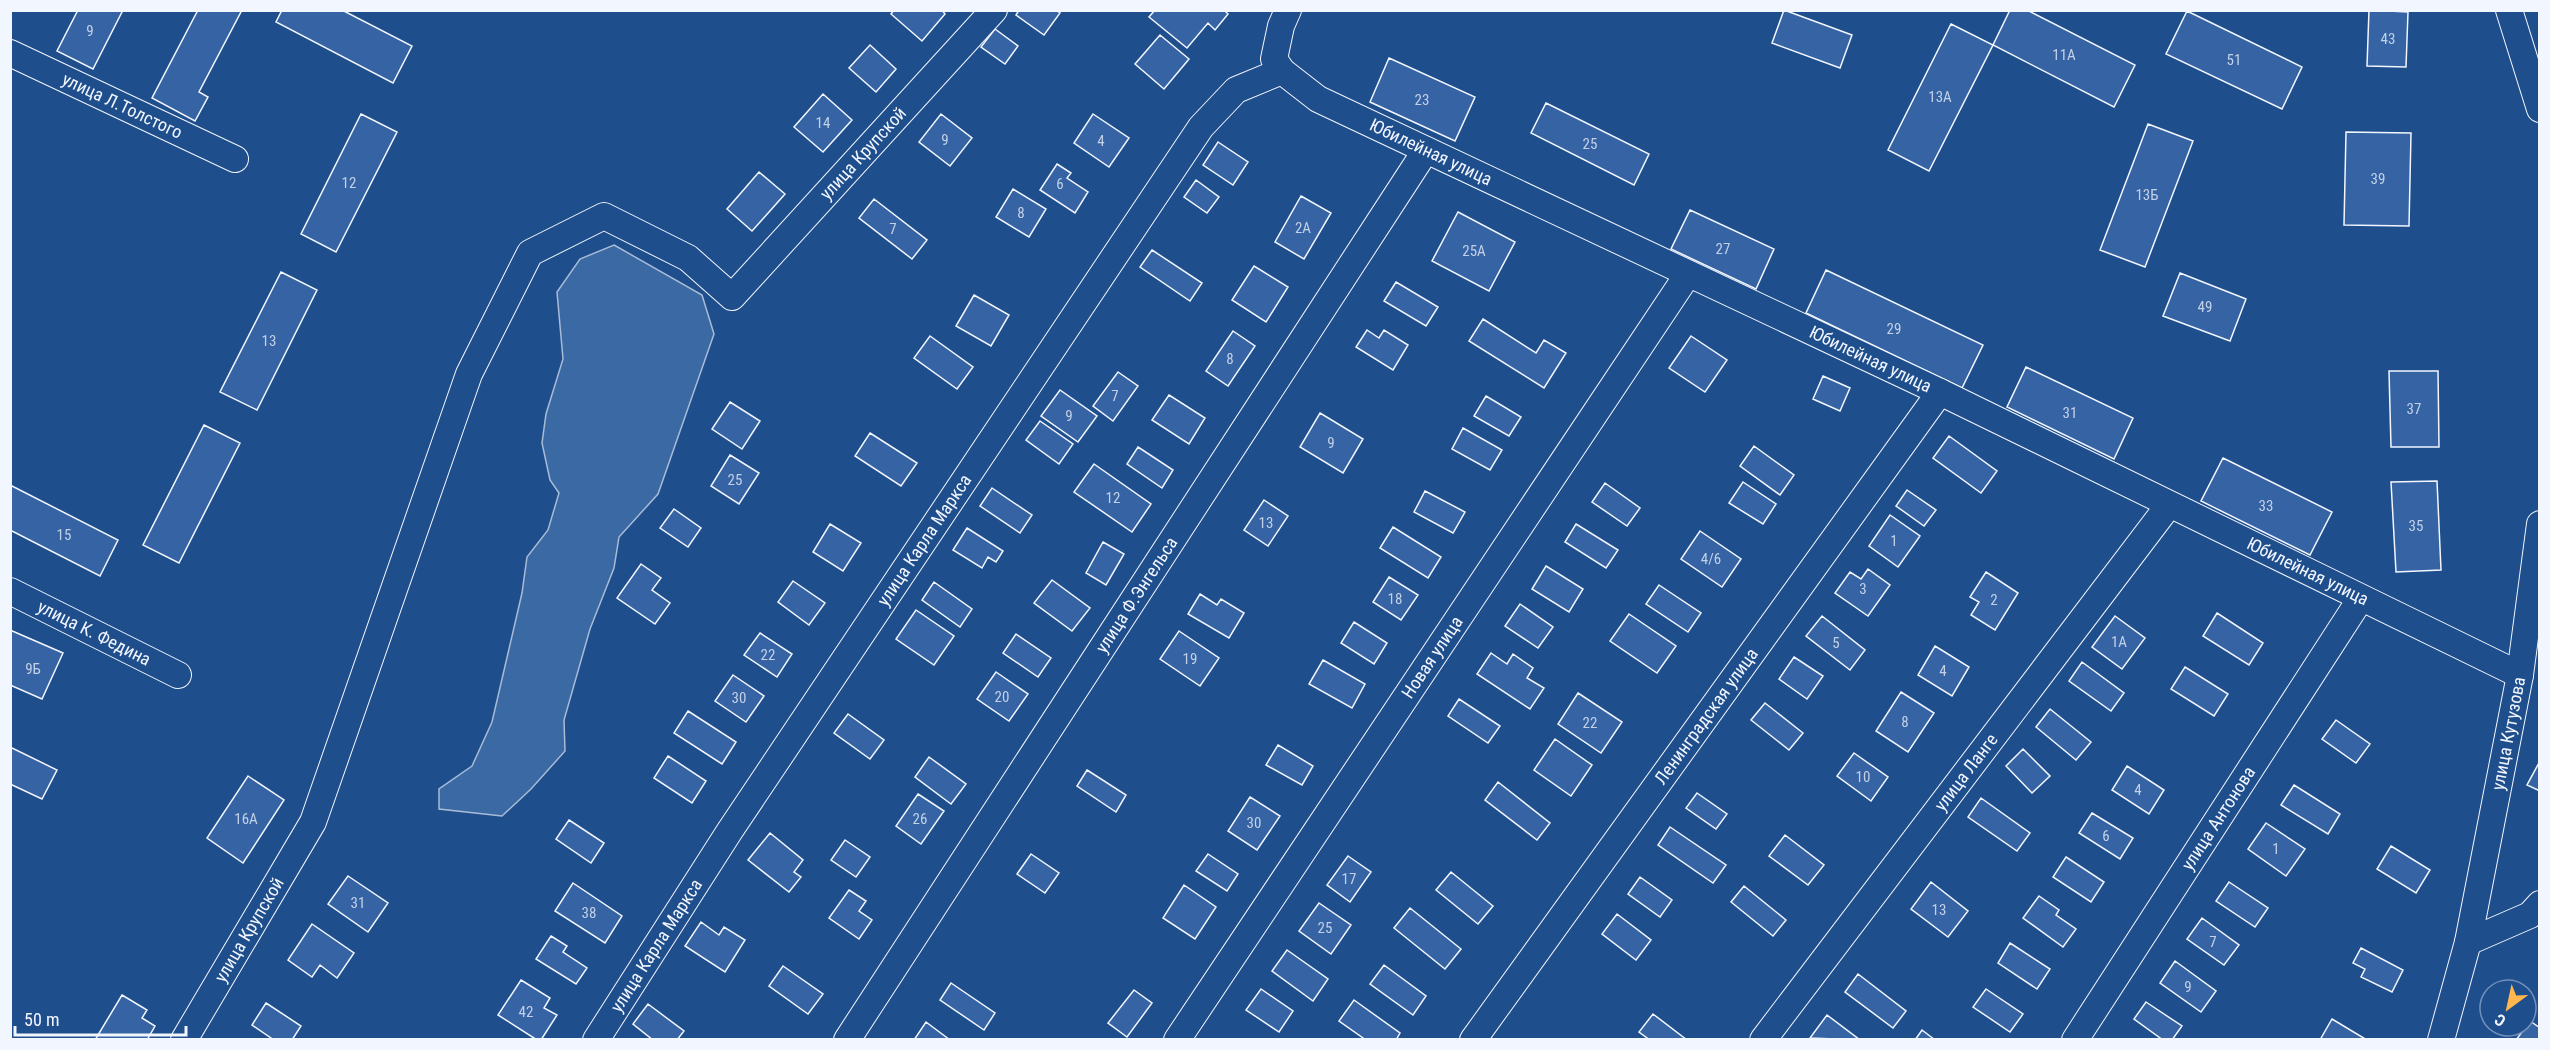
<svg xmlns="http://www.w3.org/2000/svg" width="2550" height="1050" font-family="'Roboto Condensed',sans-serif">
	<style>
		.water { fill: #3b69a3; stroke: #a8bbd7; stroke-width: 1.5 }
		.building { fill: #3563a3; stroke: #f2f6ff; stroke-width: 1.5 }
		.lines { fill: none; stroke-linecap: round; stroke-linejoin: round }
		.minor-casing { stroke: #f2f6ff; stroke-width: 28 }
		.minor { stroke: #1f4e8c; stroke-width: 26 }
		.labels { text-anchor: middle; stroke-width: 4.5; stroke-linejoin: round; paint-order: stroke }
		.number-label { font-size: 15px; fill: #c3d1e8 }
		.street-label { font-size: 18px; fill: #f2f6ff; stroke: #1f4e8c }
	</style>
	<rect width="100%" height="100%" fill="#1f4e8c"/>
	<path class="water" d="M614,245L702,295L714,334L658,494L619,537L614,568L590,629L564,720L565,751L531,789L502,816L439,809V789L472,766L492,722L522,593L527,557L548,530L559,493L550,480L542,443L546,414L563,359L557,292L580,259Z"/>
	<path class="building" d="M78,10H123L93,69L57,51Z
		M198,10H242L199,92L208,97L195,121L152,98Z
		M282,10H342L412,46L393,83L276,22Z
		M894,10H942L945,14L922,41L891,14Z
		M1019,10H1056L1060,13L1044,35L1016,15Z
		M1155,10H1224L1228,14L1215,30L1208,23L1187,48L1149,17Z
		M1784,10L1852,35L1840,68L1772,43Z
		M2010,10H2027L2135,65L2114,107L1993,45Z
		M2369,10L2408,12L2406,67L2367,66Z
		M2187,11L2302,67L2282,109L2166,54Z
		M1951,24L1993,45L1929,171L1888,150Z
		M995,29L1018,46L1005,64L981,47Z
		M1160,35L1189,59L1164,89L1135,64Z
		M870,45L896,69L876,92L849,68Z
		M1389,58L1475,97L1455,141L1370,102Z
		M823,94L852,120L823,152L794,127Z
		M1546,103L1649,154L1634,185L1531,133Z
		M361,114L397,132L336,252L301,234Z
		M941,114L972,138L950,166L919,142Z
		M1093,114L1129,138L1109,167L1074,143Z
		M2148,124L2193,141L2145,267L2100,250Z
		M2346,132L2411,133L2409,226L2344,225Z
		M1218,142L1248,162L1233,185L1203,165Z
		M1057,164L1071,173L1067,178L1088,192L1075,213L1040,190Z
		M759,172L785,194L752,231L727,209Z
		M1196,180L1219,197L1207,213L1184,197Z
		M1013,189L1046,209L1029,237L996,217Z
		M1301,196L1331,213L1304,259L1275,242Z
		M874,199L927,240L912,259L859,218Z
		M1690,210L1774,249L1756,289L1671,249Z
		M1458,212L1515,242L1489,291L1432,261Z
		M1152,250L1202,283L1190,301L1140,267Z
		M1254,266L1288,287L1266,322L1232,300Z
		M1826,270L1983,345L1962,388L1806,313Z
		M281,272L317,290L257,410L220,392Z
		M2180,273L2246,299L2230,341L2163,316Z
		M1396,282L1438,307L1426,326L1384,301Z
		M974,295L1009,315L991,346L956,326Z
		M1483,319L1536,353L1544,340L1566,353L1544,388L1469,341Z
		M1367,330L1379,338L1384,330L1408,345L1393,370L1356,347Z
		M1233,331L1255,346L1228,386L1206,371Z
		M930,336L973,367L957,389L914,358Z
		M1691,336L1727,360L1705,392L1669,368Z
		M2026,367L2133,418L2114,459L2007,407Z
		M2389,371H2438L2439,447H2391Z
		M1118,372L1138,386L1113,421L1093,406Z
		M1823,376L1850,388L1840,411L1813,399Z
		M1060,390L1097,416L1078,442L1041,416Z
		M1169,395L1205,418L1189,444L1152,420Z
		M1486,396L1521,417L1509,436L1474,416Z
		M730,402L760,421L742,449L712,429Z
		M1320,413L1363,439L1343,473L1300,447Z
		M1040,421L1073,444L1059,464L1026,440Z
		M204,425L240,443L179,563L143,545Z
		M1463,428L1502,450L1490,470L1452,449Z
		M870,433L917,463L901,486L855,456Z
		M1949,436L1997,471L1981,493L1933,458Z
		M1754,446L1794,475L1780,495L1740,466Z
		M1138,447L1173,470L1162,488L1127,464Z
		M730,455L759,473L739,504L711,486Z
		M2223,458L2332,512L2310,555L2201,501Z
		M1094,464L1151,504L1132,532L1074,492Z
		M2437,481L2441,570L2396,572L2391,482Z
		M1743,482L1776,504L1763,524L1729,503Z
		M1605,483L1640,508L1627,526L1592,502Z
		M10,485L118,540L100,576L10,530Z
		M992,488L1032,515L1020,533L980,506Z
		M1907,490L1936,510L1924,526L1896,506Z
		M1425,491L1465,512L1453,533L1414,512Z
		M1264,500L1288,516L1268,546L1244,530Z
		M674,509L701,528L688,547L660,528Z
		M1890,515L1920,536L1898,567L1869,546Z
		M830,524L861,543L843,571L813,552Z
		M1576,524L1618,550L1606,568L1565,542Z
		M1393,527L1441,557L1428,578L1380,548Z
		M967,528L1003,551L996,562L988,557L982,568L953,550Z
		M1700,531L1741,559L1722,587L1681,559Z
		M1103,542L1124,554L1106,585L1086,573Z
		M641,564L661,578L652,590L670,603L655,624L617,598Z
		M1546,566L1583,589L1569,612L1532,589Z
		M1868,569L1890,585L1868,616L1835,593L1850,572L1861,579Z
		M1986,572L2018,593L1995,630L1971,615L1979,602L1970,597Z
		M1389,577L1418,595L1401,620L1373,602Z
		M1052,580L1090,608L1072,631L1034,603Z
		M793,581L825,603L809,625L778,602Z
		M934,582L972,609L960,627L922,600Z
		M1659,585L1701,613L1688,632L1646,604Z
		M1200,594L1217,605L1221,599L1244,613L1229,638L1188,614Z
		M1520,604L1553,627L1538,648L1505,626Z
		M916,610L954,636L934,665L896,639Z
		M2217,613L2263,643L2249,665L2203,636Z
		M1629,614L1676,646L1657,673L1610,641Z
		M1822,616L1865,650L1850,670L1806,636Z
		M2115,616L2145,638L2122,669L2092,647Z
		M1354,622L1387,643L1374,664L1341,643Z
		M10,630L63,653L42,699L10,685Z
		M1179,631L1219,658L1200,686L1160,659Z
		M760,633L792,654L777,677L744,655Z
		M1016,634L1051,658L1038,677L1003,653Z
		M1935,646L1969,667L1952,696L1918,675Z
		M1491,653L1507,664L1513,654L1533,668L1527,678L1544,688L1530,709L1477,674Z
		M1794,657L1823,676L1807,699L1779,679Z
		M1323,660L1365,684L1352,708L1309,684Z
		M2082,662L2124,693L2111,711L2069,681Z
		M2185,667L2228,694L2214,716L2171,689Z
		M996,672L1028,694L1009,721L977,699Z
		M733,675L764,696L746,722L715,701Z
		M1901,692L1934,713L1908,752L1876,731Z
		M1578,693L1622,722L1601,753L1558,724Z
		M1459,699L1500,726L1488,743L1448,716Z
		M1765,703L1803,733L1789,750L1751,720Z
		M2050,709L2091,742L2076,760L2036,727Z
		M688,711L736,742L722,764L674,733Z
		M848,714L884,740L870,759L834,733Z
		M2336,720L2370,744L2356,763L2322,739Z
		M1555,739L1592,765L1571,796L1534,770Z
		M1278,745L1313,766L1302,785L1266,765Z
		M10,747L57,770L42,799L10,784Z
		M2023,749L2050,776L2032,793L2006,766Z
		M1854,753L1888,777L1871,801L1837,776Z
		M668,756L706,781L692,803L654,778Z
		M929,757L966,784L951,804L915,777Z
		M2540,761V791L2527,785Z
		M2127,766L2164,790L2149,814L2112,790Z
		M1087,770L1126,795L1116,812L1077,786Z
		M248,776L284,800L243,863L207,838Z
		M1498,782L1550,823L1537,840L1485,800Z
		M2294,785L2340,814L2328,834L2281,805Z
		M1697,793L1727,814L1716,829L1686,808Z
		M918,794L944,811L921,844L896,826Z
		M1250,797L1280,816L1257,850L1228,831Z
		M1981,798L2030,833L2017,851L1968,817Z
		M2092,813L2133,838L2120,859L2079,833Z
		M569,820L604,843L591,863L556,839Z
		M2266,823L2305,849L2286,876L2248,849Z
		M1670,827L1726,865L1713,883L1658,845Z
		M770,833L803,860L794,872L801,877L789,892L748,860Z
		M1785,835L1824,865L1808,885L1769,856Z
		M845,840L870,857L856,877L831,860Z
		M2391,846L2430,870L2416,893L2377,869Z
		M1031,854L1059,873L1045,893L1017,874Z
		M1208,854L1238,874L1227,891L1196,871Z
		M1348,856L1371,872L1350,902L1327,885Z
		M2066,857L2104,882L2091,902L2053,877Z
		M1451,872L1493,906L1478,924L1436,890Z
		M348,876L388,903L368,932L328,904Z
		M1640,877L1672,900L1660,917L1628,894Z
		M1931,882L1968,911L1948,937L1911,909Z
		M2229,882L2268,908L2255,927L2216,901Z
		M573,883L622,916L605,943L555,911Z
		M1184,885L1216,907L1195,939L1163,918Z
		M1744,886L1786,920L1773,936L1731,902Z
		M849,890L866,901L859,911L872,920L859,939L829,918Z
		M2039,896L2059,910L2056,915L2076,929L2063,947L2023,918Z
		M1319,903L1351,925L1331,954L1299,931Z
		M1410,908L1461,949L1445,969L1394,928Z
		M1617,914L1651,940L1636,960L1602,934Z
		M2202,918L2239,945L2224,965L2187,939Z
		M701,922L719,935L724,927L745,940L725,972L685,946Z
		M312,924L354,953L337,978L320,965L312,977L288,960Z
		M551,936L567,946L563,952L587,968L576,984L536,959Z
		M2010,943L2050,969L2037,989L1998,963Z
		M2361,948L2403,970L2392,992L2361,977L2365,969L2353,963Z
		M1287,950L1328,979L1313,1001L1272,971Z
		M2175,961L2216,991L2201,1012L2160,983Z
		M1384,965L1426,996L1413,1015L1370,984Z
		M783,966L823,994L808,1014L769,986Z
		M1858,974L1906,1011L1893,1028L1845,992Z
		M521,980L550,998L544,1008L557,1015L541,1040H537L498,1015Z
		M951,983L995,1013L984,1030L940,1000Z
		M1261,989L1293,1011L1279,1032L1246,1010Z
		M1986,989L2023,1014L2010,1032L1973,1007Z
		M1134,990L1152,1003L1127,1037L1108,1023Z
		M122,995L147,1010L142,1018L155,1026L147,1040H95Z
		M1354,1000L1400,1033L1396,1040H1366L1339,1021Z
		M2146,1002L2182,1026L2172,1040H2163L2134,1019Z
		M266,1003L301,1026L292,1040H274L252,1025Z
		M648,1004L684,1031L677,1040H653L633,1024Z
		M1653,1014L1687,1040H1650L1639,1032Z
		M1827,1015L1860,1040L1810,1038Z
		M2332,1019L2367,1040H2320Z
		M2530,1021L2540,1028V1040H2516Z
		M926,1022L950,1040H914Z
		M1922,1030L1935,1040H1915Z"/>
	<g class="lines">
		<defs>
			<g id="minor">
				<path id="s1" d="M1288,10L1281,26L1274,59L1282,71L1318,99L1940,392L2520,675"/>
				<path d="M2509,10L2540,109"/>
				<path id="s2" d="M10,53L235,159"/>
				<path id="s3" d="M10,591L178,675"/>
				<path d="M2468,942L2530,915L2540,904"/>
				<path id="s4" d="M184,1040L313,822L469,374L530,253L604,216L688,258L732,297L994,10"/>
				<path id="s5" d="M596,1040L729,832L1201,127L1236,90L1282,71"/>
				<path id="s6" d="M847,1040L1426,150"/>
				<path id="s7" d="M1177,1040L1688,274"/>
				<path id="s8" d="M1473,1040L1940,392"/>
				<path id="s9" d="M1763,1040L2169,505"/>
				<path id="s10" d="M2075,1040L2361,598"/>
				<path id="s11" d="M2441,1040L2468,942L2520,675L2540,524"/>
			</g>
		</defs>
		<use href="#minor" class="minor-casing"/>
		<use href="#minor" class="minor"/>
	</g>
	<g class="labels">
		<g class="number-label">
			<text x="90" y="36">9</text>
			<text x="2388" y="44">43</text>
			<text x="2064" y="60">11А</text>
			<text x="2234" y="65">51</text>
			<text x="1940" y="102">13А</text>
			<text x="1422" y="105">23</text>
			<text x="823" y="128">14</text>
			<text x="945" y="145">9</text>
			<text x="1101" y="146">4</text>
			<text x="1590" y="149">25</text>
			<text x="2378" y="184">39</text>
			<text x="349" y="188">12</text>
			<text x="1060" y="189">6</text>
			<text x="2147" y="200">13Б</text>
			<text x="1021" y="218">8</text>
			<text x="1303" y="233">2А</text>
			<text x="893" y="234">7</text>
			<text x="1723" y="254">27</text>
			<text x="1474" y="256">25А</text>
			<text x="2205" y="312">49</text>
			<text x="1894" y="334">29</text>
			<text x="269" y="346">13</text>
			<text x="1230" y="364">8</text>
			<text x="1115" y="401">7</text>
			<text x="2414" y="414">37</text>
			<text x="2070" y="418">31</text>
			<text x="1069" y="421">9</text>
			<text x="1331" y="448">9</text>
			<text x="735" y="485">25</text>
			<text x="1113" y="503">12</text>
			<text x="2266" y="511">33</text>
			<text x="1266" y="528">13</text>
			<text x="2416" y="531">35</text>
			<text x="64" y="540">15</text>
			<text x="1894" y="546">1</text>
			<text x="1711" y="564">4/6</text>
			<text x="1863" y="594">3</text>
			<text x="1395" y="604">18</text>
			<text x="1994" y="605">2</text>
			<text x="2119" y="647">1А</text>
			<text x="1836" y="648">5</text>
			<text x="768" y="660">22</text>
			<text x="1190" y="664">19</text>
			<text x="33" y="674">9Б</text>
			<text x="1943" y="676">4</text>
			<text x="1002" y="702">20</text>
			<text x="739" y="703">30</text>
			<text x="1905" y="727">8</text>
			<text x="1590" y="728">22</text>
			<text x="1863" y="782">10</text>
			<text x="2138" y="795">4</text>
			<text x="246" y="824">16А</text>
			<text x="920" y="824">26</text>
			<text x="1254" y="828">30</text>
			<text x="2106" y="841">6</text>
			<text x="2276" y="854">1</text>
			<text x="1349" y="884">17</text>
			<text x="358" y="908">31</text>
			<text x="1939" y="915">13</text>
			<text x="589" y="918">38</text>
			<text x="1325" y="933">25</text>
			<text x="2213" y="947">7</text>
			<text x="2188" y="992">9</text>
			<text x="526" y="1017">42</text>
		</g>
		<g class="street-label">
			<text dy="6" stroke="none"><textPath href="#s2" startOffset="124">улица Л.Толстого</textPath></text>
			<text dy="6" stroke="none"><textPath href="#s1" startOffset="236">Юбилейная улица</textPath></text>
			<text dy="6" stroke="none"><textPath href="#s4" startOffset="1293">улица Крупской</textPath></text>
			<text dy="6" stroke="none"><textPath href="#s1" startOffset="722">Юбилейная улица</textPath></text>
			<text dy="6" stroke="none"><textPath href="#s5" startOffset="598">улица Карла Маркса</textPath></text>
			<text dy="6" stroke="none"><textPath href="#s1" startOffset="1208">Юбилейная улица</textPath></text>
			<text dy="6" stroke="none"><textPath href="#s6" startOffset="531">улица Ф.Энгельса</textPath></text>
			<text dy="6" stroke="none"><textPath href="#s3" startOffset="94">улица К. Федина</textPath></text>
			<text dy="6" stroke="none"><textPath href="#s7" startOffset="460">Новая улица</textPath></text>
			<text dy="6" stroke="none"><textPath href="#s8" startOffset="399">Ленинградская улица</textPath></text>
			<text dy="6" stroke="none"><textPath href="#s11" startOffset="314">улица Кутузова</textPath></text>
			<text dy="6" stroke="none"><textPath href="#s9" startOffset="336">улица Ланге</textPath></text>
			<text dy="6" stroke="none"><textPath href="#s10" startOffset="264">улица Антонова</textPath></text>
			<text dy="6" stroke="none"><textPath href="#s4" startOffset="128">улица Крупской</textPath></text>
			<text dy="6" stroke="none"><textPath href="#s5" startOffset="112">улица Карла Маркса</textPath></text>
		</g>
	</g>
	<rect width="2550" height="1050" fill="none" stroke="#f2f6ff" stroke-width="24"/>
	<g transform="translate(2508 1008) rotate(213)"><circle r="28" fill="#1f4e8c" stroke="#7391ba" stroke-width="1.5"/>
	<path d="M0-4.5L10 22L0 15L-10 22Z" fill="#ffb74d"/>
	<text y="-9" font-size="16" font-weight="bold" text-anchor="middle" fill="#f2f6ff">С</text>
	</g>
	<path d="M15 1026v9h171v-9" fill="none" stroke="#f2f6ff" stroke-width="3"/>
	<text x="24" y="1026" font-size="18" fill="#f2f6ff" stroke="#1f4e8c" stroke-width="4.5" paint-order="stroke">50 m</text>
</svg>
